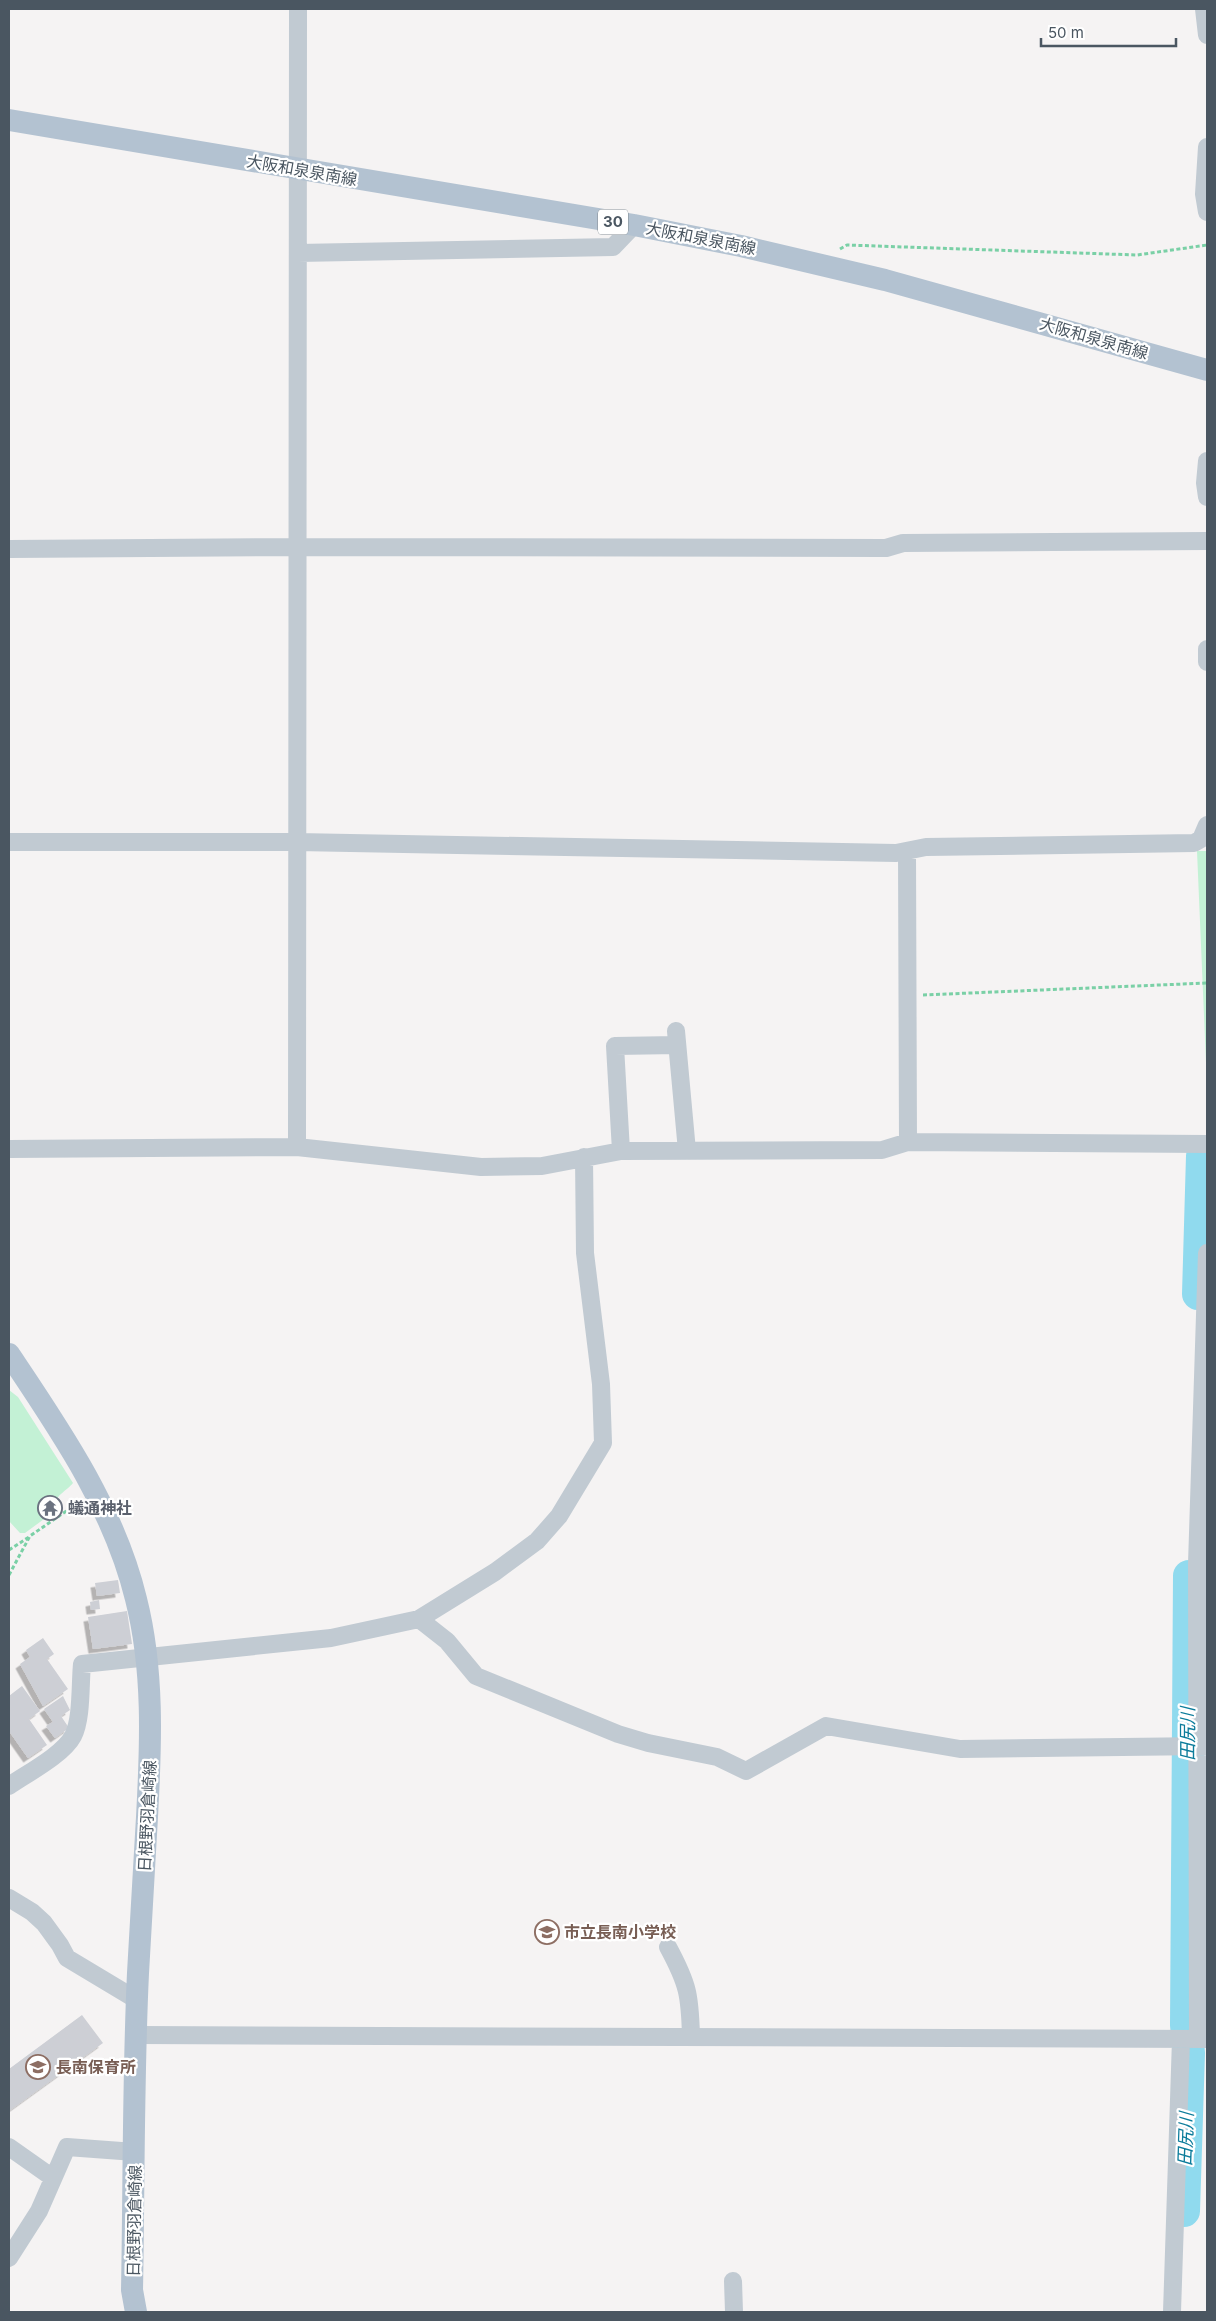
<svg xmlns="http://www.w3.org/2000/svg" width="1216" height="2321" font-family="Inter,'Noto Sans JP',sans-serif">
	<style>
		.green { fill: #c3f1d5 }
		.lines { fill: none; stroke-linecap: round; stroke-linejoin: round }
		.river { stroke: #90daee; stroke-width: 32 }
		.building { fill: #cdcfd5; filter: url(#shadow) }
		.path { stroke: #7ad0a6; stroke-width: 3; stroke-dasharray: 4 2.5; stroke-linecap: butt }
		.minor { stroke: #c1cad2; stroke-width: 18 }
		.major { stroke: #b3c2d1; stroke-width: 22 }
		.labels { text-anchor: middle; stroke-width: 4.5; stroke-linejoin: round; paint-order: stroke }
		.shield { fill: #fff; stroke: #808990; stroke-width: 1 }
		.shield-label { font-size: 15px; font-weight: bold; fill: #4a5661 }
		.street-label { font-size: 16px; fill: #4a5661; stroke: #fff }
		.worship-label { font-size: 16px; font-weight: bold; fill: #5b616d; stroke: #fff; text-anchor: start }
		.education-label { font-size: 16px; font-weight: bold; fill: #785e54; stroke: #fff; text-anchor: start }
		.water-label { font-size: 18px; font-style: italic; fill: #0c7c9b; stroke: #fff }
	</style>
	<defs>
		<filter id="shadow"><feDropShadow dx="-4.5" dy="4.5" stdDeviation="0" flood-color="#0004"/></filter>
	</defs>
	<rect width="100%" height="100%" fill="#f5f3f3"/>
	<path class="green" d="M1197,851H1207V1086Z
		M9,1390L18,1397L73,1483C66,1492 51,1497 55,1511L25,1533H20L9,1521Z"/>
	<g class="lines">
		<path class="river" d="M1198,1294L1202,1156
			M1184,2211L1189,2053L1186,2025L1189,1576"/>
	</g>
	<path class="building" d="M118,1580L120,1593L97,1596L95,1583Z
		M99,1600L100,1609L91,1610L90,1602Z
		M127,1611L132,1644L93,1649L88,1617Z
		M43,1638L54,1654L47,1659L68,1689L43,1706L20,1664L30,1657L26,1650Z
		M22,1686L40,1711L29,1719L47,1745L28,1758L9,1731V1696Z
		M63,1696L70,1710L61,1716L69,1728L55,1738L46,1726L53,1722L44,1709Z
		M82,2015L103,2043L9,2111V2069Z"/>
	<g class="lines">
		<path class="path" d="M840,249L847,245L1137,255L1207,245
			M923,995L1207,983
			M9,1550L29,1537
			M9,1575L30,1536L78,1503"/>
		<path class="minor" d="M1204,9L1207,35
			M1207,147L1204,194L1207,212
			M298,253L613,247L634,225
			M1207,461L1205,483L1207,497
			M9,549L298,547L886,548L903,543L1207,541
			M1207,649V662
			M9,842H297L896,853L926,847L1194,843L1201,839L1207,825
			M907,851L908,1142
			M676,1031L687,1151
			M297,1147L298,9
			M9,1149L297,1147L481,1167L542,1166L621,1151L882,1150L908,1142L1207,1144
			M621,1151L615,1046L677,1045
			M419,1619L447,1641L476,1676L618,1734L648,1743L717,1757L746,1771L826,1726L960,1749L1207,1746
			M9,1786C26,1774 63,1755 73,1736C82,1719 80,1684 82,1664L331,1638L419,1619L495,1572L537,1541L559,1516L603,1443L601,1384L585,1253L584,1157
			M9,1898L32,1912L44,1923L60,1945L67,1958L137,2000
			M668,1947C688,1984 690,1995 691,2037
			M137,2035L1207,2039
			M1198,2039L1197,1564L1207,1253
			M9,2147L53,2178
			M9,2258L39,2211L67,2147L135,2152
			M733,2281L734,2312
			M1172,2312L1181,2039"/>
		<path class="major" d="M9,120L634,225L741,246L885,280L1207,370
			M9,1354C60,1430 114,1508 136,1599C154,1670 151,1744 147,1817C144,1869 141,1921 138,1973C133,2078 134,2184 132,2290L136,2312"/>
	</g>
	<defs>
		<symbol id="temple-ring" viewBox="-11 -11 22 22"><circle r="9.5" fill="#fff" stroke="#6b7280" stroke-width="1.5"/><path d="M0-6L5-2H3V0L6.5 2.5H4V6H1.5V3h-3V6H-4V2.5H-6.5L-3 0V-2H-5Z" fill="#6b7280"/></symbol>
		<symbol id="school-ring" viewBox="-11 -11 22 22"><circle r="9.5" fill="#fff" stroke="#8d6e63" stroke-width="1.5"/><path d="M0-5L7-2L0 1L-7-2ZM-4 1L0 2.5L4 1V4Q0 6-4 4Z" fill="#8d6e63"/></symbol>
	</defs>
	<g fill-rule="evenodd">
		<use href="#temple-ring" x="36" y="1494" width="28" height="28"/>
		<use href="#school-ring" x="533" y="1918" width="28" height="28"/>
		<use href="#school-ring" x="24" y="2053" width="28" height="28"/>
	</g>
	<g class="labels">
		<rect class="shield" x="598" y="209.5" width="30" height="25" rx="4"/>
		<g class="shield-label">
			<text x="613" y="227">30</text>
		</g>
		<g class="street-label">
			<text transform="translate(302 170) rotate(10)" y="6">大阪和泉泉南線</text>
			<text transform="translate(701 238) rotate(11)" y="6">大阪和泉泉南線</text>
			<text transform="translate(1094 338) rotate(16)" y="6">大阪和泉泉南線</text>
			<text transform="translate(147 1816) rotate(-87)" y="6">日根野羽倉崎線</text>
			<text transform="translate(134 2221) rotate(-89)" y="6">日根野羽倉崎線</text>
		</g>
		<g class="worship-label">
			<text x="68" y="1514">蟻通神社</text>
		</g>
		<g class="education-label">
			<text x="564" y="1938">市立長南小学校</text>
			<text x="56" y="2073">長南保育所</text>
		</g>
		<g class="water-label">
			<text transform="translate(1188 1734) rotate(-90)" y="6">田尻川</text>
			<text transform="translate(1186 2139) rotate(-88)" y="6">田尻川</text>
		</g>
	</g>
	<rect width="1216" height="2321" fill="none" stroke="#4a5661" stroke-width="20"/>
	<path d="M1041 38v8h135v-8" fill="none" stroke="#4a5661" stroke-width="2.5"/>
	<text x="1048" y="38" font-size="15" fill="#4a5661" stroke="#ffffff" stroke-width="4" paint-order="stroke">50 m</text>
</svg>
